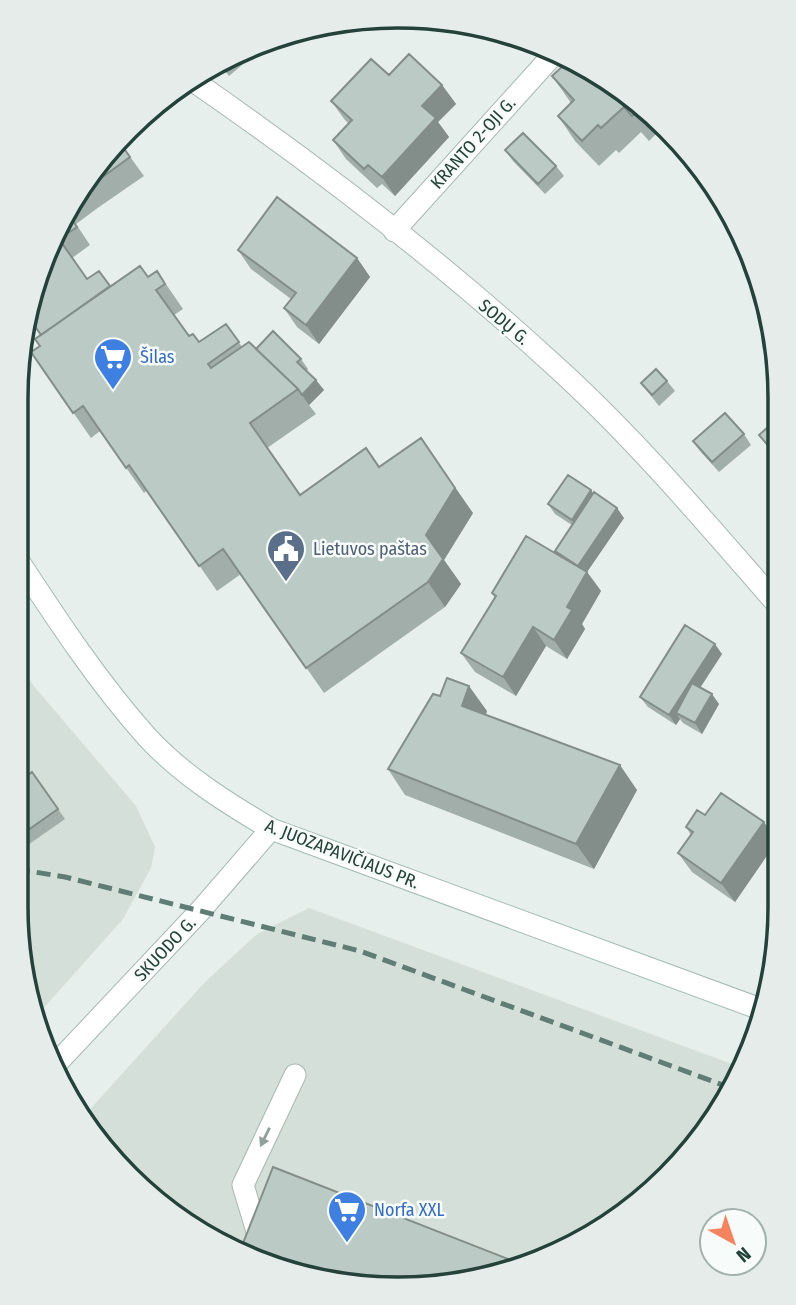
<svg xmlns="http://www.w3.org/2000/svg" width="796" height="1305" font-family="'Fira Sans Condensed',sans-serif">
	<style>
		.built { fill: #d4dfda }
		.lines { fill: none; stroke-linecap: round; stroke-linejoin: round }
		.lane-casing { stroke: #a8b8b2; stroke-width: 23 }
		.street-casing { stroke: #a8b8b2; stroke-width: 23 }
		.secondary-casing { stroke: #a4bbb3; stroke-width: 23 }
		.lane { stroke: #fff; stroke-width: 21 }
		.street { stroke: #fff; stroke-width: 21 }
		.secondary { stroke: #fff; stroke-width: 21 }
		.rail { stroke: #5f7d75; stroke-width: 5; stroke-dasharray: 14 7; stroke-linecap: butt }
		.wall { fill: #a1aea9 }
		.shaded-wall { fill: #838d89 }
		.building { fill: #bbcac4; stroke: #838d89; stroke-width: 2 }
		.oneway { fill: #92a09c }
		.labels { text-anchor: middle; stroke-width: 5; stroke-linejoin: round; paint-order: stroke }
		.street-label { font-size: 18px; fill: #24423a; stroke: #f7fbf9 }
		.shop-label { font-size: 18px; fill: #366cbe; stroke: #f7fbf9; text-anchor: start }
		.service-label { font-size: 18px; fill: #4e5e75; stroke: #f7fbf9; text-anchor: start }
		.rim { fill: none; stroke: #24423a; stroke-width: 3.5 }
	</style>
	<rect width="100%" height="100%" fill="#e6efeb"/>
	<path class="built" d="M17,661L33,685L136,806L155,847L151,868L123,919L34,1019L16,907Z
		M309,908L743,1068L701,1139L611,1225L520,1269H276L185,1225L95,1139L83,1117L205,982L257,934Z"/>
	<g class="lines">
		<defs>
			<path id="lane" d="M254,1244L258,1235L243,1185L295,1075"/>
			<path id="street" d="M192,80C318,167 441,261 554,365C635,438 706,523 778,605
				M394,231L552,56
				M55,1065L200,911L271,829"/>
			<path id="secondary" d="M18,560C58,621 98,682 147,737C182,775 227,803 271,829L763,1010"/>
		</defs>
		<use href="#lane" class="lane-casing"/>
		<use href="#street" class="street-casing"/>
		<use href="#secondary" class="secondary-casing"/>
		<use href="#lane" class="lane"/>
		<use href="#street" class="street"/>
		<use href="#secondary" class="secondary"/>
		<path class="rail" d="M16,869L65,877L360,951L731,1088"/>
	</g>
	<path class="wall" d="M261,49L229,76L219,63Z
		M389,75L442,85L456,104L438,122L449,137L395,196L382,184L377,188L346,159L333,140L349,124L345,120L331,101Z
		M552,76L630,94L661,129L649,141L641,132L619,153L616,150L599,166L575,141L558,116L571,103Z
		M120,143L144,176L99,207L96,203L99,207L76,224L90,245L72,258L87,279L110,286L148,277L157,271L183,309L174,315L189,336L199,342L226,324L242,347L301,359L308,369L307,371L324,390L309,405L316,414L267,448L300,495L379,467L473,513L444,560L461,584L445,607L324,693L241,574L217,591L147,490L144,493L100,431L91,438L31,352L40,346L45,252L94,166Z
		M505,150L556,166L564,176L545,194L513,161Z
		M238,250L357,258L370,277L319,344L297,327L284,308L291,299L251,269Z
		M667,381L675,391L659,406L641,383Z
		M779,417V462L759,435Z
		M744,434L751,445L719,472L700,451L693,441Z
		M593,493L624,518L587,572L601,591L582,624L585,629L567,659L546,646L516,696L475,672L461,653L495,598L492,593L557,554L555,551L572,525L555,514L548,504Z
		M722,654L700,687L719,704L702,734L683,723L680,719L676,725L648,707L640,697Z
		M487,711L486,715L637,790L594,869L405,795L388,769Z
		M32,772L65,819L25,847L16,834Z
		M705,815L777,841L735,902L692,872L678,853L691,835L686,827Z"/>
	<path class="shaded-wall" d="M403,23H410L406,28Z
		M442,85L456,104L438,122L449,137L395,196L382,177L422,106Z
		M357,258L370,277L319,344L306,325Z
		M316,380L324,390L309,405L302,395Z
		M421,438L473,513L444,560L461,584L445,607L428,582L426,535Z
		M591,490L598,501L579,530L572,520Z
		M617,508L624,518L587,572L601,591L582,624L585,629L567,659L554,640L567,607L578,566Z
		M533,627L546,646L516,696L503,677Z
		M715,644L722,654L682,716L676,713L680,719L676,725L669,715Z
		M469,686L487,711L480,731L462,706Z
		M712,694L719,704L702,734L695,723Z
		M620,765L637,790L594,869L576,844Z
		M764,822L777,841L735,902L721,883Z"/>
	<path class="building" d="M409,54L442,85L422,106L436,118L382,177L368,165L364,169L333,140L352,120L331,101L371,59L389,75Z
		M566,63L630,94L641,107L632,116L624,107L601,128L598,125L582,141L558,116L574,100L552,76Z
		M523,133L556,166L538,184L505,150Z
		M120,143L130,157L86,189L83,185L94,166Z
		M277,197L357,258L306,325L284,308L296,293L238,250Z
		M67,213L77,227L59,239L87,279L99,271L110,286L41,335L28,316L45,252Z
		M140,266L148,277L157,271L165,284L156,290L189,336L193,334L199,342L226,324L239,342L208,364L211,368L249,342L298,389L250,423L300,495L366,448L379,467L421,438L455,488L426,535L443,559L428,582L306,668L223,549L199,566L129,465L126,468L83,406L73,413L31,352L40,346L35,339Z
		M273,331L301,359L297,362L316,380L302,395L298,389L256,349Z
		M656,369L667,381L652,395L641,383Z
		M725,413L744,434L712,462L693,441Z
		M779,417V458L759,435Z
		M568,475L591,490L572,520L548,504Z
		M594,492L617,508L578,566L555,551Z
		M526,536L587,572L567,607L572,610L554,640L533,627L503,677L461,653L496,596L492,593Z
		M685,625L715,644L669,715L640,697Z
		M447,678L469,686L462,706L620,765L576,844L388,769L433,694L440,696Z
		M692,683L712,694L695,723L676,713Z
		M32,772L58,809L18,837L16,834V783Z
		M721,793L764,822L721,883L678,853L693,832L686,827L697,810L705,815Z
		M273,1167L526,1266L520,1269L398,1289L276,1269L240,1251Z"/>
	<defs><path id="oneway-solid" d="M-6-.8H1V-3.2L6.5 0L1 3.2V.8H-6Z" transform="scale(1.75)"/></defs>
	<use class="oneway" href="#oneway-solid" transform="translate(265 1137) rotate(116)"/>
	<defs>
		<symbol id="supermarket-pin" viewBox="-11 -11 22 30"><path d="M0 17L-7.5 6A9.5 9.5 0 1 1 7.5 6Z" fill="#3f7fe0" stroke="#f7fbf9"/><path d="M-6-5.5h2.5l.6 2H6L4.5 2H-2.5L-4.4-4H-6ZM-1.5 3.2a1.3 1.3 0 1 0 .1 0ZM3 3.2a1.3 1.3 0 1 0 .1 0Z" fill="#fff"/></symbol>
		<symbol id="civic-pin" viewBox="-11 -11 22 30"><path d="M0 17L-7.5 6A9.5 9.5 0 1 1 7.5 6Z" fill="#5c6f8a" stroke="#f7fbf9"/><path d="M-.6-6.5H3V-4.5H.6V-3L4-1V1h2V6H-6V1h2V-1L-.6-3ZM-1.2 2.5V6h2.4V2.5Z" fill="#fff"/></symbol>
	</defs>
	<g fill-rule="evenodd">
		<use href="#supermarket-pin" x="91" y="335" width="44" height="60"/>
		<use href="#civic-pin" x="264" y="527" width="44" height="60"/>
		<use href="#supermarket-pin" x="325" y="1188" width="44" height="60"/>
	</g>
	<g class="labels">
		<g class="street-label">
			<text transform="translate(473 143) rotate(-48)" y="6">KRANTO 2-OJI G.</text>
			<text transform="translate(504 322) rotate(40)" y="6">SODŲ G.</text>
			<text transform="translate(342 854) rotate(21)" y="6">A. JUOZAPAVIČIAUS PR.</text>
			<text transform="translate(165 949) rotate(-47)" y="6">SKUODO G.</text>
		</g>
		<g class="shop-label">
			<text x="140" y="363">Šilas</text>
			<text x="374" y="1216">Norfa XXL</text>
		</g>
		<g class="service-label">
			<text x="313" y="555">Lietuvos paštas</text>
		</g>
	</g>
	<path d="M0 0H796V1305H0ZM398 28H398A370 370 0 0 1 768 398V907A370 370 0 0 1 398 1277H398A370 370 0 0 1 28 907V398A370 370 0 0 1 398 28Z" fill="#e6ecea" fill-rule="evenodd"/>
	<path class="rim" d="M398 28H398A370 370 0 0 1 768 398V907A370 370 0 0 1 398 1277H398A370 370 0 0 1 28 907V398A370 370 0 0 1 398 28Z"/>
	<g transform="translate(733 1242) rotate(140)"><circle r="33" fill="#f7fbf9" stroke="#a3b1ad" stroke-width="2"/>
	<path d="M0-5L12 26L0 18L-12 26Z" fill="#f4845f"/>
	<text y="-10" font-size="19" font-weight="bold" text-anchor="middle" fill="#24423a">N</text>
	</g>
</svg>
